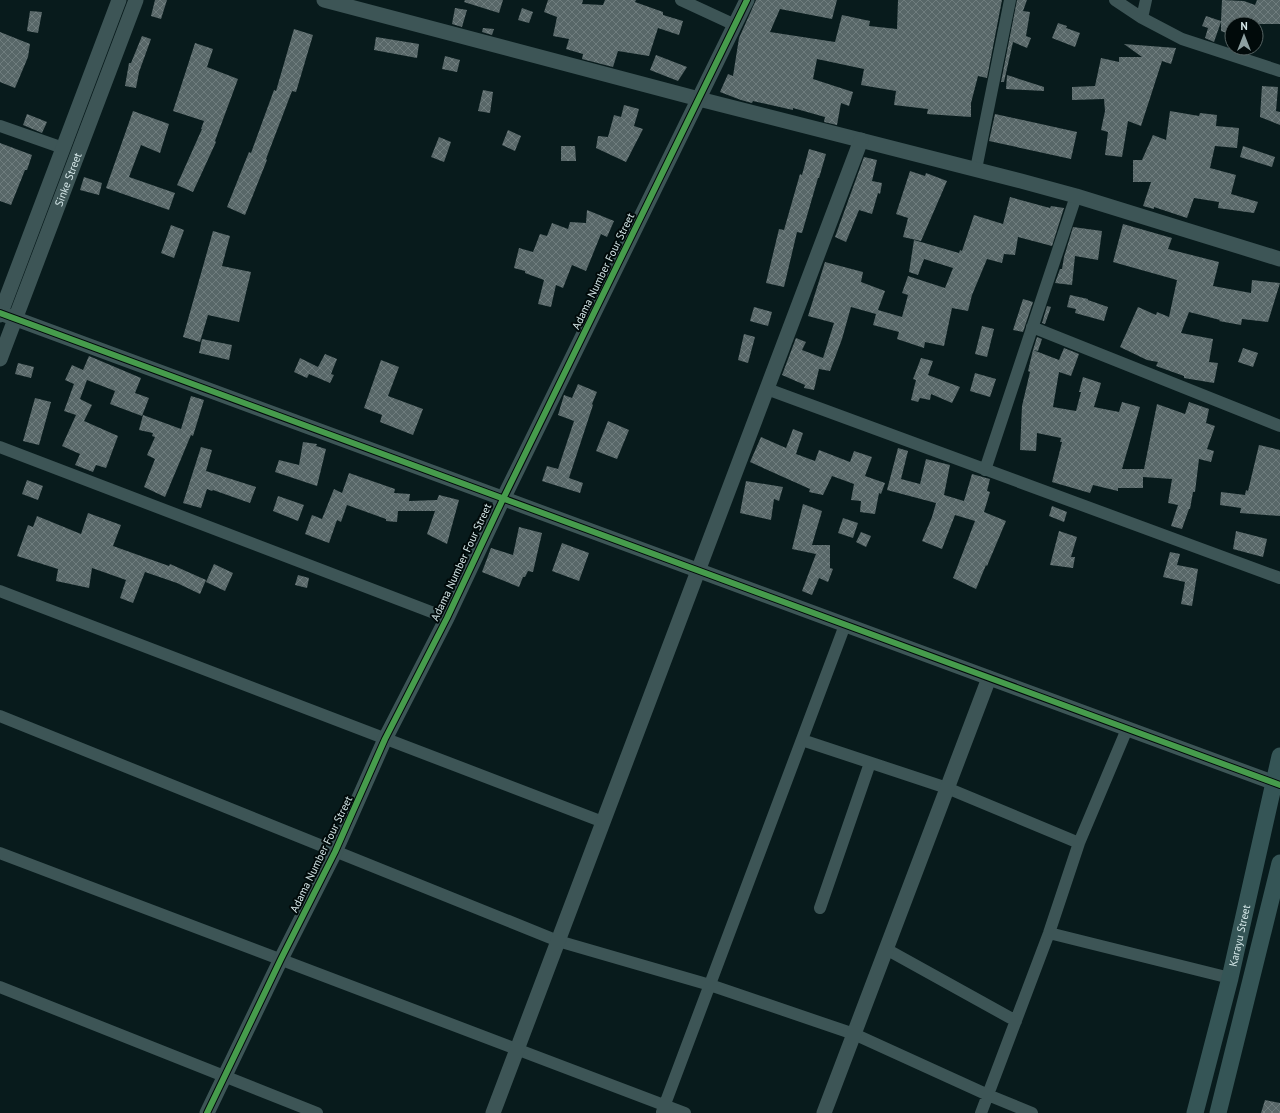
<svg xmlns="http://www.w3.org/2000/svg" width="1280" height="1113" font-family="'PT Sans',sans-serif">
	<style>
		.building { fill: url(#building-cross-hatch) }
		.lines { fill: none; stroke-linecap: round; stroke-linejoin: round }
		.minor { stroke: #3d5556; stroke-width: 12 }
		.tertiary { stroke: #3d5556; stroke-width: 15 }
		.secondary { stroke: #355556; stroke-width: 17 }
		.cycleway-casing { stroke: #010a0a; stroke-width: 8 }
		.cycleway { stroke: #469c4c; stroke-width: 6 }
		.labels { text-anchor: middle; stroke-width: 4; stroke-linejoin: round; paint-order: stroke }
		.street-label { font-size: 11px; fill: #d6e8e9; stroke: #010a0a }
	</style>
	<defs>
		<pattern id="building-cross-hatch" width="8" height="8" patternUnits="userSpaceOnUse"><rect width="8" height="8" fill="#586768"/><path d="M0 0l8 8M0 8l8-8" fill="none" stroke="#6f7d7e"/></pattern>
	</defs>
	<rect width="100%" height="100%" fill="#081b1c"/>
	<path class="building" d="M155,0H167L161,19L151,16Z
		M465,0H503L499,13L464,2Z
		M548,0H583L582,4L603,5L605,0H636L635,2L663,12V15L683,21L679,35L658,28L649,56L618,51L613,67L582,59L583,54L566,49L569,39L553,36L557,17L544,12Z
		M756,0H837L832,19L780,9L770,32L835,42L842,15L870,21L869,26L897,29L898,0H1002L987,78L978,76L971,103V117L927,114L928,109L894,105L896,91L861,85L864,69L817,59L813,79L853,92L849,106L841,103L837,125L824,122L825,117L793,108V110L753,101L752,103L741,100L720,92L728,74L733,76L739,38Z
		M1017,0H1027L1023,11L1030,12L1026,36L1031,38L1027,48L1013,42L1004,82H1001Z
		M1222,0L1244,1L1255,5L1257,0H1280V24H1232V35L1221,31V22L1214,42L1205,38L1208,28L1202,26L1206,16L1221,21Z
		M455,8L467,10L462,27L452,24Z
		M522,8L533,12L529,23L518,20Z
		M30,11L42,12L38,33L27,31Z
		M1058,23L1067,26L1066,28L1080,33L1075,47L1052,38Z
		M483,28L494,29L492,35L482,32Z
		M294,29L313,35L296,92L292,91L266,159L267,160L245,215L227,207L249,152L251,153L274,90L276,91Z
		M0,32L30,44L28,57L15,88L0,82Z
		M142,36L151,39L139,72L136,88L125,86L129,63H131Z
		M376,37L419,44L417,58L374,50Z
		M195,43L213,49L207,67L238,79L215,141L216,142L193,192L177,185L202,129H201L204,121L173,111Z
		M1124,44L1176,48L1171,64L1162,61L1141,126L1128,121L1122,157L1105,155L1108,132L1101,130L1105,111L1104,99L1072,100V87L1095,86L1101,58L1119,62V57H1142Z
		M656,55L687,67L678,81L650,70Z
		M445,56L460,60L457,72L442,69Z
		M1007,75L1044,87V91L1006,89Z
		M1262,86L1278,87L1276,111L1280,112V125L1260,117Z
		M483,90L493,92L490,113L478,111Z
		M624,105L639,109L634,126L643,129L626,162L596,148L598,136L608,137L614,115L621,117Z
		M133,111L169,124L160,153L141,145L129,177L175,193L169,210L106,188Z
		M1170,111L1199,116L1200,113L1217,115L1216,126L1239,128L1237,148L1215,146L1210,168L1236,175L1231,194L1258,202L1254,213L1218,208L1219,202L1194,198L1187,218L1154,207V209L1143,206L1151,182H1133V160H1142L1153,135L1166,140Z
		M27,114L47,122L42,133L23,125Z
		M995,114L1077,132L1071,159L989,141Z
		M508,130L521,136L515,151L502,145Z
		M439,137L451,142L444,162L431,157Z
		M0,143L32,155L27,170H25L11,205L0,201Z
		M561,146H575L576,161H561Z
		M1243,146L1275,157L1272,167L1240,157Z
		M809,149L826,154L819,178H818L802,233L797,232L784,287L766,283L779,229L784,230L800,174L802,175Z
		M864,157L877,160L872,181L882,183L880,194L878,193L872,214L859,210L846,242L835,237Z
		M910,171L925,176L926,173L947,181L921,241L903,237L908,218L896,214Z
		M84,177L102,183L99,195L80,190Z
		M1010,197L1050,208L1051,206L1064,208L1052,246L1018,237L1015,255L1004,254L1002,263L987,259L972,295L968,311L952,308L944,346L925,342L924,348L897,339L899,332L873,325L876,314L851,307L842,339L830,371L819,369L814,390L804,388L805,385L782,375L796,338L806,342L802,350L823,358L834,323L808,316L825,262L863,272L861,282L885,291L878,310L902,317L908,295L902,293L908,276L945,288L953,268L924,259L918,275L909,272L914,240L959,253L960,250L962,251L974,215L1003,224Z
		M587,210L614,221L607,237L601,234L586,271L572,265L563,288L556,285L551,307L538,304L544,280L525,273V271L514,268L519,248L533,252L540,234L547,236L552,223L568,229L570,222L586,223Z
		M1123,224L1172,238L1168,249L1219,262L1213,286L1251,293L1252,280L1280,283L1268,322L1242,319L1241,325L1219,321L1220,320L1189,312L1181,333L1213,339L1209,362L1218,363L1214,383L1184,378V376L1156,366L1158,362L1147,360L1120,347L1138,307L1156,315L1157,312L1169,317L1177,280L1113,262Z
		M171,225L184,230L174,258L161,253Z
		M1073,227L1102,231L1098,260L1075,256L1072,285L1055,283L1060,269H1062L1064,257Z
		M213,231L230,236L222,266L251,272L239,322L208,315L200,342L183,337Z
		M1070,295L1088,299V300L1108,307L1104,321L1075,313L1076,309L1067,307Z
		M1023,299L1033,302L1023,332L1013,330Z
		M1047,306L1051,307L1045,324L1042,323Z
		M754,307L772,312L768,326L750,321Z
		M982,326L994,329L987,357L975,354Z
		M744,334L755,337L748,363L738,360Z
		M1037,337L1042,339L1038,351L1033,350Z
		M202,339L232,345L229,360L199,353Z
		M1064,348L1079,354L1071,376L1059,372L1053,407L1076,411L1081,392H1079L1083,377L1101,383L1094,407L1119,412L1122,402L1140,407L1122,469H1144L1157,404L1185,414L1189,402L1209,409L1206,423L1215,426L1207,449L1214,451L1211,462L1199,459L1195,492H1193L1190,509H1189L1182,529L1171,526L1178,505L1168,503L1172,479L1143,477V488H1118V491L1093,485L1090,493L1052,482L1062,442H1060L1061,438L1037,433L1036,451L1020,450L1022,406L1030,372L1028,371L1033,350L1059,360Z
		M1243,348L1258,353L1253,367L1238,362Z
		M325,354L337,359L331,374L334,375L330,383L309,374L307,378L294,372L300,358L318,367Z
		M89,356L141,378L135,393L149,398L142,416L110,404L115,391L87,380L80,399L92,405L84,421L118,436L106,468L96,465L93,472L75,465L80,454L62,446L76,415L64,411L74,384L65,380L72,365L83,370Z
		M921,358L933,361L928,375L960,387L952,403L931,394L930,400L920,398L918,402L911,400L916,380L913,379Z
		M381,360L399,367L388,396L423,409L413,435L380,422L382,415L364,408Z
		M18,363L34,367L31,378L15,374Z
		M975,373L996,379L990,397L970,391Z
		M578,384L597,392L592,404L593,405L569,478L583,483L580,493L542,481L547,466L558,469L574,421L558,415L564,395L572,398Z
		M191,396L204,400L193,436L191,435L165,497L144,487L155,459L147,455L155,437L152,436L153,433L139,430L143,415L181,429Z
		M35,398L51,402L39,445L23,441Z
		M608,421L629,430L617,459L596,451Z
		M793,429L803,433L796,454L815,461L819,450L850,462L854,451L872,457L865,476L885,483L881,494L879,493L875,514L860,512L861,501L851,500L854,484L832,476L823,495L809,492L810,489L750,462L761,437L786,448Z
		M303,442L317,444L316,446L326,449L317,486L275,472L279,460L299,465Z
		M1259,445L1280,450V516L1240,513L1241,508L1220,505L1221,492L1245,495L1246,490L1248,491Z
		M201,447L212,450L206,471L256,487L250,503L213,490L212,491L207,489L201,508L183,503Z
		M898,448L908,451L901,479L920,484L926,459L950,465L944,495L964,501L972,474L990,479L987,491L990,492L984,512L1006,521L987,566L986,565L976,589L953,578L975,521L955,515L942,549L922,541L932,517L936,503L887,490Z
		M349,473L395,489L394,493L410,494L409,501L437,500L439,495L459,500L447,544L427,534L435,511H398L397,522L386,521V519L347,505L341,522L337,520L329,543L305,534L312,515L322,519L334,489L342,493Z
		M27,480L43,486L38,500L22,494Z
		M746,481L783,487L779,501L774,499L771,520L740,513Z
		M278,496L304,505L298,521L273,511Z
		M803,504L822,511L812,545H830V568L833,569L828,582L819,578L812,595L802,591L816,554L792,549Z
		M1052,506L1067,512L1064,522L1049,516Z
		M88,513L121,525L113,546L169,566L170,564L206,580L200,594L177,583L145,572L133,603L120,598L126,580L92,568L89,588L56,581L58,569L17,556L28,525L33,527L37,516L81,534Z
		M843,518L858,523L853,538L838,533Z
		M519,527L542,533L533,572L528,571L525,577H523L519,587L482,572L491,548L513,555Z
		M1059,531L1077,537L1071,557H1075L1073,568L1050,565Z
		M1236,531L1267,539L1263,557L1233,549Z
		M861,532L871,536L866,547L856,542Z
		M562,543L589,553L579,581L552,571Z
		M1170,552L1180,554L1177,565L1198,569L1192,606L1181,604L1185,582L1163,577Z
		M214,564L233,573L225,591L206,582Z
		M298,575L309,578L307,588L295,585Z
		M1265,1100L1280,1103V1113H1261Z"/>
	<g class="lines">
		<path class="minor" d="M681,0L735,25
			M1115,0L1142,18L1182,39L1280,71
			M1142,18L1146,0
			M0,126L63,148
			M976,169L1010,0
			M1032,327L1280,426
			M767,389L1280,578
			M0,447L447,618
			M985,470L1076,196
			M0,591L603,822
			M0,716L558,941L710,985L854,1034L988,1095L1032,1113
			M802,740L947,788L1079,843
			M0,853L685,1113
			M820,908L870,763
			M1049,933L1230,978
			M886,949L1016,1021
			M0,987L317,1113
			M662,1112L845,625
			M981,1113L1049,933L1079,843L1127,729"/>
		<g class="tertiary">
			<path d="M324,0L699,99L1021,181L1076,196L1280,259"/>
			<path d="M0,313L1280,785"/>
			<path d="M0,315L119,0"/>
			<path id="s1" d="M0,359L136,0"/>
			<path d="M207,1113L281,959L335,852L385,739L447,618L503,499L747,0"/>
			<path d="M493,1113L861,140"/>
			<path d="M824,1113L989,678"/>
		</g>
		<g class="secondary">
			<path id="s2" d="M1195,1113L1230,978L1280,756"/>
			<path d="M1218,1113L1280,863"/>
		</g>
		<defs>
			<path id="cycleway" d="M0,313L1280,785
				M207,1113L281,959L335,852L385,739L447,618L503,499L747,0"/>
		</defs>
		<use href="#cycleway" class="cycleway-casing"/>
		<use href="#cycleway" class="cycleway"/>
	</g>
	<g class="labels">
		<g class="street-label">
			<text dy="4" stroke="none"><textPath href="#s1" startOffset="192">Sinke Street</textPath></text>
			<text transform="translate(603 271) rotate(-64)" y="4">Adama Number Four Street</text>
			<text transform="translate(461 562) rotate(-65)" y="4">Adama Number Four Street</text>
			<text transform="translate(321 854) rotate(-64)" y="4">Adama Number Four Street</text>
			<text dy="4" stroke="none"><textPath href="#s2" startOffset="183">Karayu Street</textPath></text>
		</g>
	</g>
	<g transform="translate(1244 36)"><circle r="19" fill="#010a0a" stroke="#566363"/>
	<path d="M0-3L7 15L0 10L-7 15Z" fill="#8ea0a1"/>
	<text y="-6" font-size="11" font-weight="bold" text-anchor="middle" fill="#d6e8e9">N</text>
	</g>
</svg>
